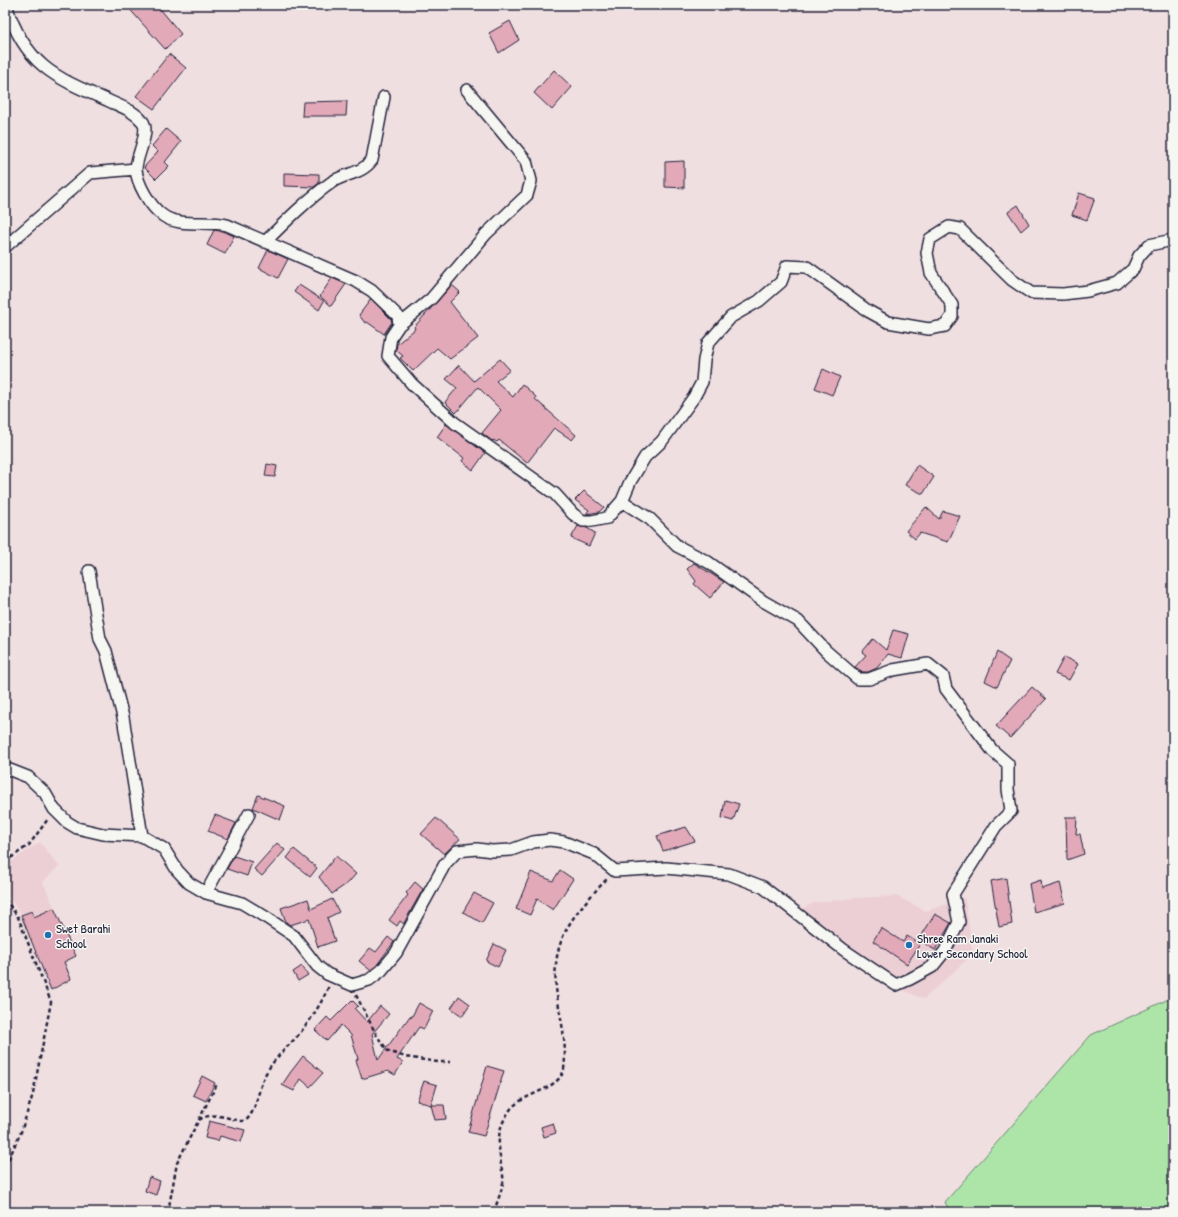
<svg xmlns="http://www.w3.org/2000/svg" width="1178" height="1217" font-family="'Patrick Hand',sans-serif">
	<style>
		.built { fill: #eccfd5 }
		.green { fill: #ade5a9; stroke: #688472 }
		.building { fill: #e2a9b9; stroke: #22223b }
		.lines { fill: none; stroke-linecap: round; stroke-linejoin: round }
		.street-casing { stroke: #22223b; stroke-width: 14 }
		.path { stroke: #22223b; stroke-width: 2.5; stroke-dasharray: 4 3; stroke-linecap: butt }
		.street { stroke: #f6f6f2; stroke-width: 11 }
		.poi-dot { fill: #1f6fb2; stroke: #f6f6f2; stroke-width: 1.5 }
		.labels { text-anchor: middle; stroke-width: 3; stroke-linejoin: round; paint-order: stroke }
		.poi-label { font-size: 13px; fill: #22223b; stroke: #f6f6f2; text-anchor: start }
	</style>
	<rect width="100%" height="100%" fill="#f0dfe1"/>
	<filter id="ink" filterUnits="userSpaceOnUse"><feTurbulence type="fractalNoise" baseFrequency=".025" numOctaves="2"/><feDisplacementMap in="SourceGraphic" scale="8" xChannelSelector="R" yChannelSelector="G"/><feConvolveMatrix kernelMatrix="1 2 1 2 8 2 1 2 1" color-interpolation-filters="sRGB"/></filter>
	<g filter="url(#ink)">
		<path class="built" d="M40,842L59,866L43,882L76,956L65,962L71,979L51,990L21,915L5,891V866Z
			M896,896L926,911L965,898L973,954L924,999L900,989L897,978L863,960L834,933L814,937L791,914L814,903L854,898Z"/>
		<path class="green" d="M1173,997V1212H950L945,1202L1091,1035Z"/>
		<path class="building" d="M126,5H157L181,34L165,49Z
			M510,21L519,40L499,53L489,33Z
			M169,54L186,68L154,109L136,96Z
			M554,70L572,87L552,110L534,93Z
			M347,101L346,116H302L303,102Z
			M166,129L181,142L165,162L169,166L156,179L144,167L158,152L152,146Z
			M684,161V188L665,187V162Z
			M284,173L319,174V183L314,187L284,186Z
			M1079,193L1095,198L1087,220L1072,215Z
			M1018,205L1029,224L1021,231L1008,212Z
			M214,230L225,232L234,236L225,254L207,245Z
			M268,250L288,259L278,278L259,268Z
			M332,278L346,284L331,306L320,296Z
			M299,285L324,301L319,310L294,292Z
			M452,285L460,292L450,302L478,338L450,359L437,348L413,371L400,358L403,356L396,350L397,344L415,329L414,327Z
			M371,299L391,319L392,322L384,334L367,322L365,323L359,315Z
			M500,359L510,370L496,381L513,397L522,384L536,397L535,399L576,435L572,440L554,428L527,463L499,440L497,442L493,440L492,441L482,433L501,410L478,387L456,413L445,402L457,388L446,379L459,365L474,381Z
			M823,369L840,377L832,395L815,388Z
			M446,424L485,453L473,470L462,461L464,458L437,437Z
			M267,464L277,466L275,477L265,476Z
			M917,465L934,477L923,494L905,485Z
			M584,491L604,507L599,512L586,514L589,510L575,500Z
			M926,507L939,519L943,511L960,516L948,542L920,533L915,539L906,531Z
			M578,526L587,528L595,533L589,546L571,538Z
			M694,563L724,582L710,598L694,584L696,581L687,569Z
			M893,630L909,634L902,658L888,654L877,668L868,672H863L855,667L866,655L862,652L873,639L886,650Z
			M997,652L1010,661L997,687L985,681Z
			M1064,657L1078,664L1069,680L1055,674Z
			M1032,687L1046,699L1010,738L996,726Z
			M258,795L285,806L280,820L253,808Z
			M725,800L739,804L733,821L722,818Z
			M215,815L236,823L228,839L208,831Z
			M1066,817H1077L1076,834H1080L1084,854L1067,860Z
			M436,818L460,839L444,854L421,834Z
			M686,827L695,841L663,851L657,836Z
			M277,843L285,850L262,876L254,869Z
			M294,849L317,868L310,877L287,858Z
			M234,856L252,862L247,876L227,869Z
			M336,856L356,874L348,883L332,894L319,877Z
			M560,870L573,879L553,910L537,899L530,915L516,909L531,872L553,881Z
			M1006,878L1012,924L999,927L991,881Z
			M1041,880L1042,889L1060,883L1065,903L1034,912L1029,884Z
			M415,882L423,889L405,921L404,924L400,921L397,926L389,920L408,895L406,893Z
			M474,893L493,903L482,923L463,912Z
			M308,899L311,909L332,899L339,912L327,918L335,941L318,947L309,919L290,925L286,922L281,908Z
			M54,908L76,956L64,962L71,979L51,990L21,915L32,911L34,917Z
			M935,914L951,923L935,950L919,940Z
			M881,928L903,942L907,936L920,944L907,964L873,941Z
			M388,937L394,942L376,966L370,970L359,961L370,948L376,952Z
			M494,944L506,950L498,967L486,961Z
			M302,966L308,975L298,981L293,972Z
			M459,996L470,1004L462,1016L451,1008Z
			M352,1000L358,1006L355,1009L367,1022L380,1006L389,1014L372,1034L378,1060L410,1016L411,1018L419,1003L433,1011L424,1029L419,1027L397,1059L403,1062L395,1075L388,1071L362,1079L356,1060L358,1059L351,1035L341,1025L327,1041L315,1030L327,1017L331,1021Z
			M303,1056L323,1073L310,1087L301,1079L294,1091L282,1085L290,1073Z
			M487,1066L504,1071L484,1136L468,1132Z
			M202,1076L215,1083L206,1101L193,1095Z
			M424,1081L437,1085L431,1105L417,1101Z
			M431,1105H444L446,1119L435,1120Z
			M209,1121L245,1130L241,1142L220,1136L218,1141L205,1138Z
			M553,1123L556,1133L544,1137L541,1127Z
			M149,1177L160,1181L156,1195L145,1191Z"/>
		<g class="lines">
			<defs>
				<path id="street" d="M6,5C25,64 53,77 107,100C119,106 134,110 143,122C150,133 136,156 136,169C137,184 150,206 162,215C179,228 207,220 227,225L356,281L372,291L398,316L399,325L391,337L388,356L412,384L455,423L555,494L573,514L583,521H592L607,518L622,501L630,482L645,457L662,441L694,397L702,382L704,360L708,343L731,317L759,301L781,282L787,266L807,267L868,311L888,322L929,329L945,326L952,316V305L931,273L927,253L930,239L949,227L960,229L1012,280L1031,293L1063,294L1088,291L1117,283L1133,269L1139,256L1149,245L1173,240
					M265,242C286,221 308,199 332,182C346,173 362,174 372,160L384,97
					M5,247L90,173L136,169
					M399,325L431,299L486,234L527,195L531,181L526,161L467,90
					M89,571L100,639L106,651L123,717L142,836
					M5,768L28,777L45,793L54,809L67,822L77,828L103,834L142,836L164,849L177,870L189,883L206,893L242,903L267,918L294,936L317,966L327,974L352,985L369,980L381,971L396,953L445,864L457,851L477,849L492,851L511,850L533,842L550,840L564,842L594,854L615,871L666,868L729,874L763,887L844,950L896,985L910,979L932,967L945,951L959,922L953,894L996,826L1011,811L1008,789V764L992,750L946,689L943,676L928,664L893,670L869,679H858L826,651L798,621L763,601L708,562L677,546L650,519L622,501
					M206,893L249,814"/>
			</defs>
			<use href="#street" class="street-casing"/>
			<path class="path" d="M5,862L29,845L48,819
				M5,899L18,917L51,1002L33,1094L21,1132L5,1167
				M356,995L377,1036L388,1051L405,1057L438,1062H451
				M199,1120C216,1108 239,1125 246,1120C256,1113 259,1086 265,1075C274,1058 288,1047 300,1033C312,1018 321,1004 329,986
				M168,1212L177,1163L217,1084
				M494,1212C497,1202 501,1193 503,1183C504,1177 502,1170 501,1165C498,1140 496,1131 510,1110C522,1093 560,1090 564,1069C567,1047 562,1024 558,1002C548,945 568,919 607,879"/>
			<use href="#street" class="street"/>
		</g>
	</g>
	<g class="poi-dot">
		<circle cx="48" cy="935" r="4"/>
		<circle cx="909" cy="945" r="4"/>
	</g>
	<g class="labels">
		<g class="poi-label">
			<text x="56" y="933">Swet Barahi<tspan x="56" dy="15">School</tspan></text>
			<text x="917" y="943">Shree Ram Janaki<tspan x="917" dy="15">Lower Secondary School</tspan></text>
		</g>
	</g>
	<rect width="1178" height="1217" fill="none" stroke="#f6f6f2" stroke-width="20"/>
	<rect x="10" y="10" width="1158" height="1197" fill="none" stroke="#22223b" stroke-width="1.5" filter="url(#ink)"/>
</svg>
